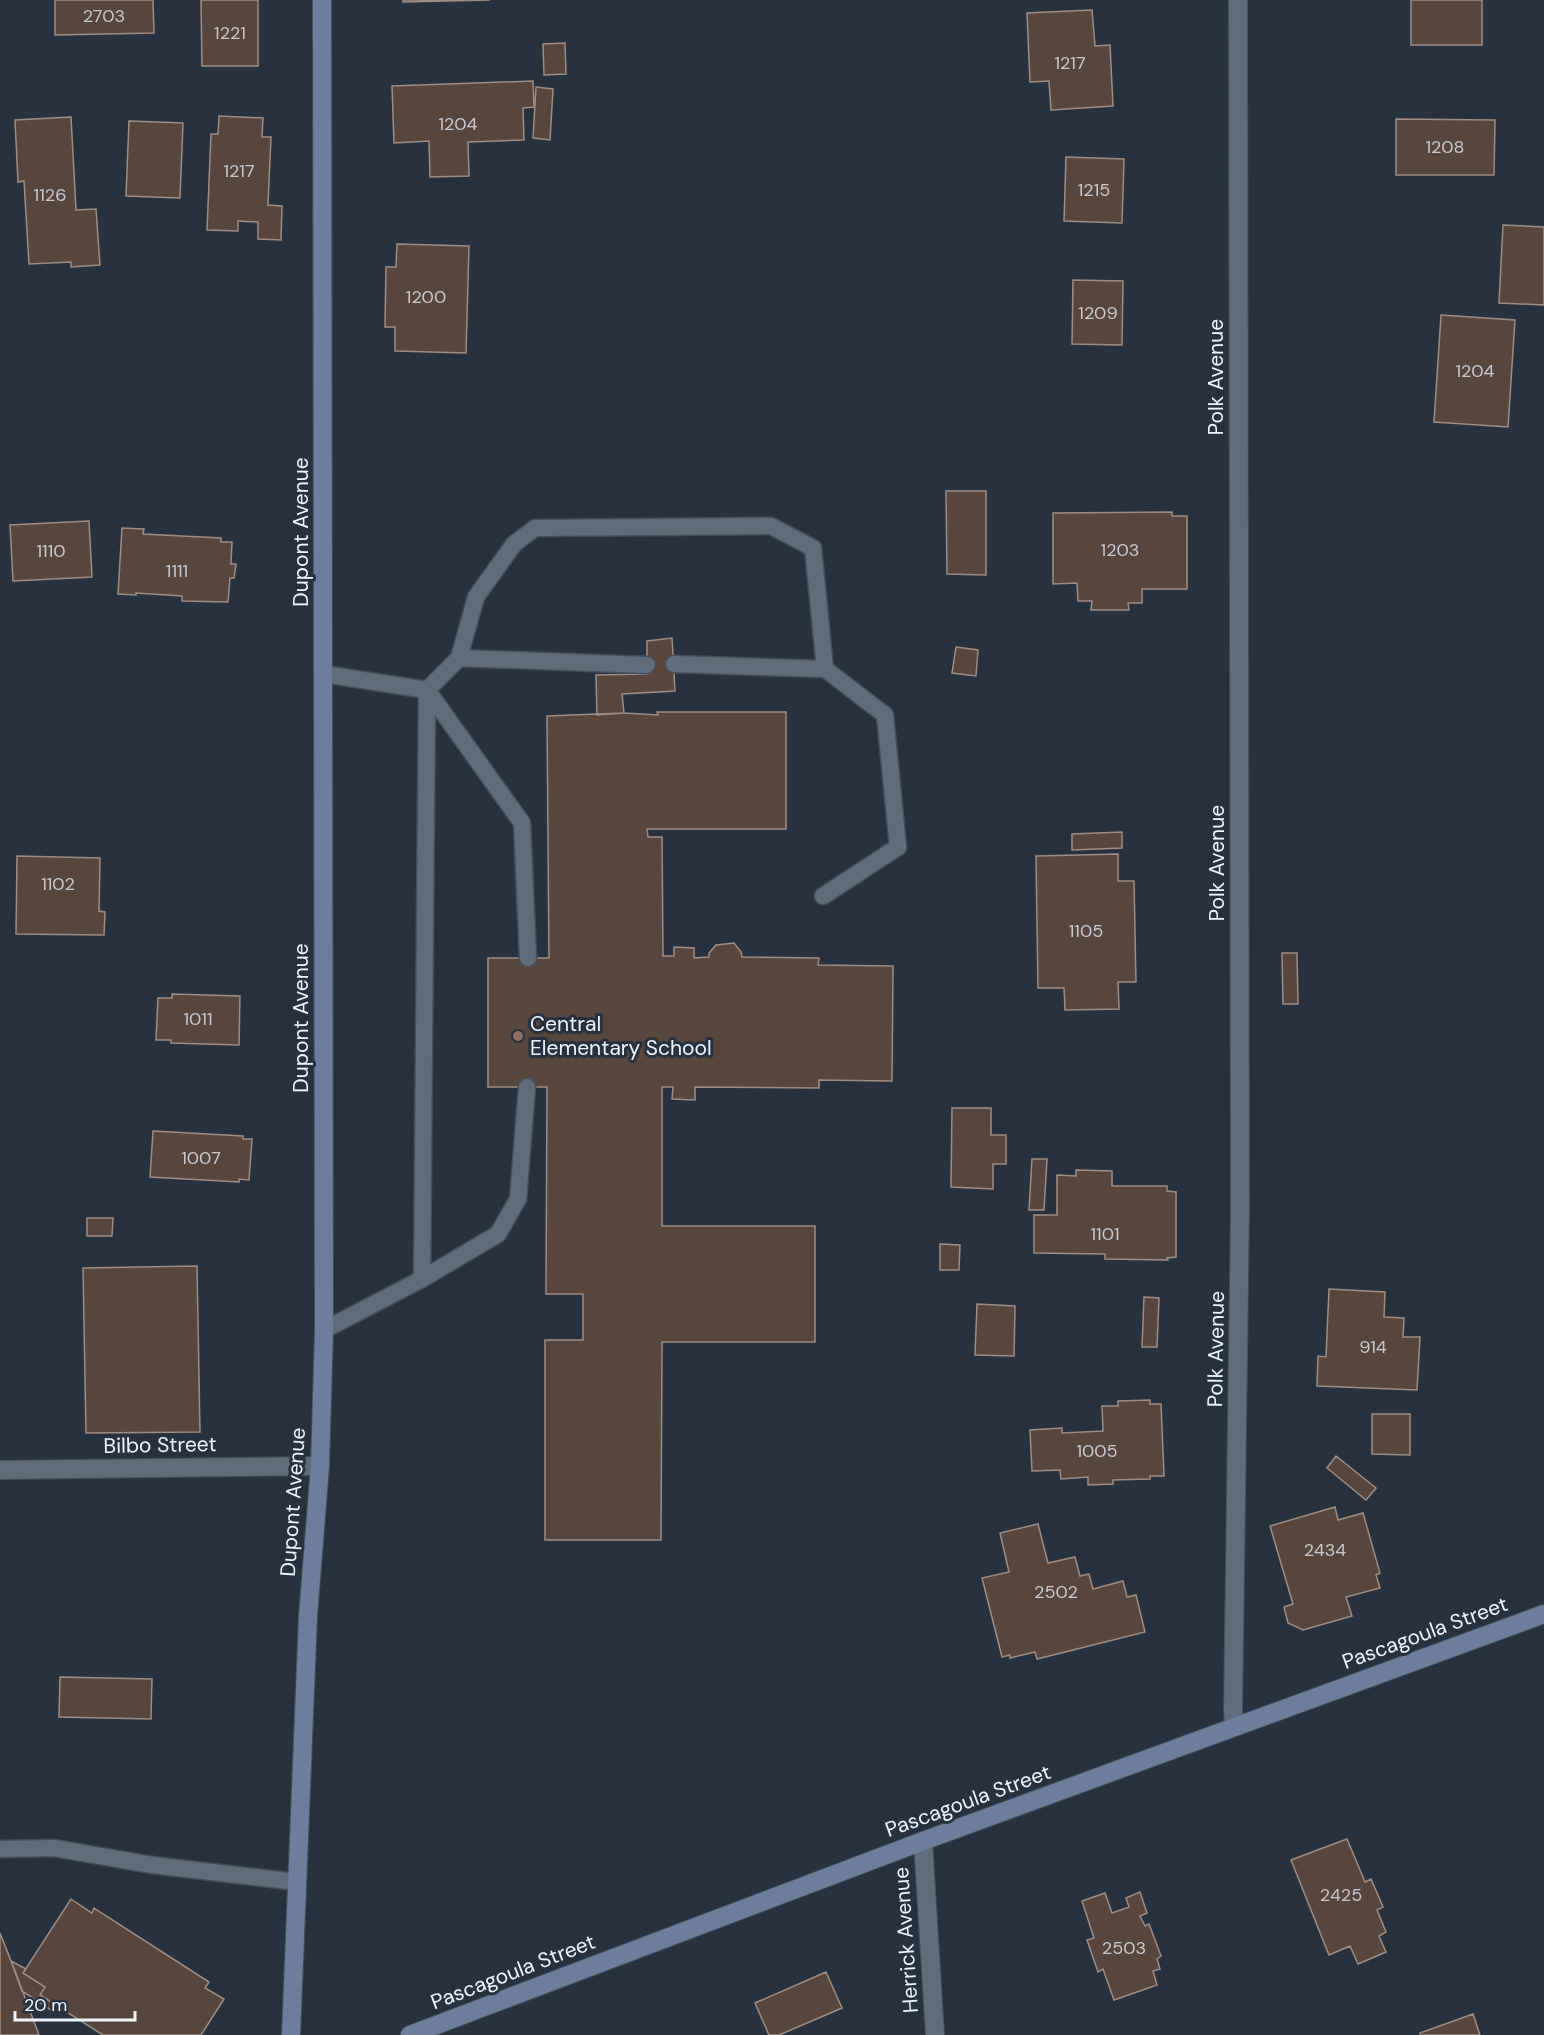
<svg xmlns="http://www.w3.org/2000/svg" width="1544" height="2035" font-family="'DM Sans',sans-serif">
	<style>
		.building { fill: #56463e; stroke: #9f8d84; stroke-width: 1.5 }
		.lines { fill: none; stroke-linecap: round; stroke-linejoin: round }
		.lane-casing { stroke: #464f59; stroke-width: 19 }
		.street-casing { stroke: #464f59; stroke-width: 20 }
		.secondary-casing { stroke: #464f59; stroke-width: 20 }
		.lane { stroke: #616c7a; stroke-width: 16 }
		.street { stroke: #616c7a; stroke-width: 18 }
		.secondary { stroke: #6c7e9c; stroke-width: 18 }
		.education-dot { fill: #8d6e63; stroke: #28323e; stroke-width: 2 }
		.labels { text-anchor: middle; stroke-width: 6; stroke-linejoin: round; paint-order: stroke }
		.number-label { font-size: 18px; fill: #c9c9cd }
		.street-label { font-size: 21px; fill: #eff5fd; stroke: #28323e }
		.poi-label { font-size: 21px; fill: #eff5fd; stroke: #28323e; text-anchor: start }
	</style>
	<rect width="100%" height="100%" fill="#28323e"/>
	<path class="building" d="M55,0H153L154,33L55,35Z
		M201,0H258V66H202Z
		M403,0H490L403,2Z
		M1411,0H1482V45H1411Z
		M1092,10L1095,46L1110,45L1113,106L1051,110L1049,81L1030,82L1027,13Z
		M565,43L566,74L544,75L543,44Z
		M533,81L534,107L523,108L524,140L468,142L469,176L430,177L429,141L394,143L392,86Z
		M536,87L553,89L550,140L533,138Z
		M219,116L263,118L262,137H271L268,205L282,206L281,240L258,239V222L238,221V231L207,230L211,134H218Z
		M71,117L76,210L96,209L100,265L71,267V262L29,264L24,181L18,182L15,120Z
		M1396,119L1495,120L1494,175H1396Z
		M129,121L183,123L180,198L126,196Z
		M1066,157L1124,159L1122,223L1064,221Z
		M1503,225L1544,227V305L1499,303Z
		M397,244L469,246L466,353L395,351V327H385L386,267H396Z
		M1073,280L1123,281L1122,345L1072,344Z
		M1441,315L1515,320L1508,427L1434,422Z
		M946,491H986V575L947,574Z
		M1172,512V516H1187V589H1142V603H1128L1129,610H1091L1092,601H1078L1077,583L1053,584V513Z
		M89,521L92,577L13,581L10,525Z
		M122,528L144,529L143,534L221,538V542H232L231,564H236L234,578H230L228,602L182,601V596L136,593V595L118,594Z
		M672,638L675,691L622,694L624,713L597,715L596,675L647,674V641Z
		M956,647L978,650L976,676L952,673Z
		M657,712H786V829H647L648,837H662L663,956H674V947L694,948V958L709,957V953L716,945L734,943L741,952L742,957L819,958L818,965L893,966L892,1081L819,1080V1088L695,1087V1100L672,1099L673,1087H662V1226H815V1342H662L661,1540H545V1340H583V1294H546L547,1087H488V958H549L547,716L624,713L658,715Z
		M1122,832V848L1072,850V834Z
		M1118,854V881H1134L1136,982H1118L1119,1009L1065,1010L1064,988H1038L1036,856Z
		M17,856L100,858L99,911L105,912L104,935L16,934Z
		M1282,953H1297L1298,1004H1283Z
		M172,994L240,996L239,1045L171,1043V1040H156L158,998H172Z
		M952,1108H991V1135H1006V1164H993V1189L951,1187Z
		M153,1131L243,1136V1139H252L249,1180L239,1179V1182L150,1177Z
		M1032,1159H1047L1044,1210H1029Z
		M1076,1170L1112,1171V1186H1167V1191L1176,1192V1257L1167,1258L1168,1260L1105,1259V1254L1034,1253V1215H1057V1175L1076,1176Z
		M87,1218H113L112,1236H87Z
		M940,1244L960,1245L959,1270H940Z
		M197,1266L200,1432L86,1433L83,1268Z
		M1329,1289L1385,1292L1384,1317L1404,1318L1403,1337H1420L1417,1390L1317,1386L1318,1356L1326,1357Z
		M1144,1297L1159,1298L1157,1347H1142Z
		M977,1304L1015,1306L1014,1356L975,1355Z
		M1150,1400V1404H1161L1164,1476H1150V1479L1113,1480V1484L1088,1485V1477L1061,1479L1060,1470L1032,1471L1030,1430L1062,1428V1433L1103,1431L1102,1406H1118V1401Z
		M1372,1414H1410V1455L1372,1454Z
		M1336,1456L1376,1488L1366,1500L1327,1468Z
		M1335,1507L1338,1520L1363,1513L1380,1573L1376,1575L1380,1588L1346,1597L1352,1616L1303,1630L1288,1623L1284,1607L1293,1604L1270,1526Z
		M1038,1524L1048,1563L1075,1557L1080,1576L1089,1574L1093,1589L1123,1581L1127,1597L1136,1595L1145,1632L1037,1659L1035,1652L1010,1658V1655L1002,1657L982,1578L1009,1572L1000,1533Z
		M60,1677L152,1679L151,1719L59,1717Z
		M1347,1839L1365,1882L1371,1879L1383,1907L1377,1910L1386,1932L1379,1936L1386,1952L1358,1964L1350,1946L1329,1955L1291,1860Z
		M1140,1892L1147,1913L1140,1916L1145,1926L1149,1924L1161,1956L1157,1959L1160,1969L1153,1971L1157,1985L1114,2000L1103,1969L1098,1972L1087,1940L1094,1938L1082,1901L1105,1893L1112,1913L1129,1907L1126,1898Z
		M71,1899L92,1913L94,1908L209,1982L205,1988L224,1999L201,2035H103L40,1995L45,1987L23,1973Z
		M0,1933L15,1971L39,2035H0Z
		M11,1961L26,1969L23,1973L45,1987L40,1995L58,2006L54,2012L22,1991Z
		M826,1972L842,2008L779,2035H769L755,2003Z
		M1473,2014L1480,2035H1420V2033Z"/>
	<g class="lines">
		<defs>
			<path id="lane" d="M459,658L647,665
				M324,674L427,690L522,823L528,958
				M823,896L898,847L885,715L825,669
				M422,1279L427,690L459,658L476,597L514,544L535,528L771,526L813,548L825,669L674,664
				M324,1330L422,1279L498,1234L518,1199L527,1087
				M0,1849L54,1848L152,1865L297,1882"/>
			<path id="street" d="M0,1470L320,1466
				M1234,1726L1233,1711L1240,1210L1238,0
				M923,1841L935,2035"/>
			<path id="secondary" d="M291,2035L308,1616L320,1466L324,1330L322,0
				M410,2035L923,1841L1544,1614"/>
		</defs>
		<use href="#lane" class="lane-casing"/>
		<use href="#street" class="street-casing"/>
		<use href="#secondary" class="secondary-casing"/>
		<use href="#lane" class="lane"/>
		<use href="#street" class="street"/>
		<use href="#secondary" class="secondary"/>
	</g>
	<circle class="education-dot" cx="518" cy="1036" r="6"/>
	<g class="labels">
		<g class="number-label">
			<text x="104" y="22">2703</text>
			<text x="230" y="39">1221</text>
			<text x="1070" y="69">1217</text>
			<text x="458" y="130">1204</text>
			<text x="1445" y="153">1208</text>
			<text x="239" y="177">1217</text>
			<text x="1094" y="196">1215</text>
			<text x="50" y="201">1126</text>
			<text x="426" y="303">1200</text>
			<text x="1098" y="319">1209</text>
			<text x="1475" y="377">1204</text>
			<text x="1120" y="556">1203</text>
			<text x="51" y="557">1110</text>
			<text x="177" y="577">1111</text>
			<text x="58" y="890">1102</text>
			<text x="1086" y="937">1105</text>
			<text x="198" y="1025">1011</text>
			<text x="201" y="1164">1007</text>
			<text x="1105" y="1240">1101</text>
			<text x="1373" y="1353">914</text>
			<text x="1097" y="1457">1005</text>
			<text x="1325" y="1556">2434</text>
			<text x="1056" y="1598">2502</text>
			<text x="1341" y="1901">2425</text>
			<text x="1124" y="1954">2503</text>
		</g>
		<g class="street-label">
			<text transform="translate(1216 377) rotate(-90)" y="7">Polk Avenue</text>
			<text transform="translate(301 532) rotate(-90)" y="7">Dupont Avenue</text>
			<text transform="translate(1217 863) rotate(-90)" y="7">Polk Avenue</text>
			<text transform="translate(301 1018) rotate(-90)" y="7">Dupont Avenue</text>
			<text transform="translate(1216 1349) rotate(-89)" y="7">Polk Avenue</text>
			<text transform="translate(160 1445) rotate(-1)" y="7">Bilbo Street</text>
			<text transform="translate(293 1502) rotate(-86)" y="7">Dupont Avenue</text>
			<text transform="translate(1425 1633) rotate(-20)" y="7">Pascagoula Street</text>
			<text transform="translate(968 1801) rotate(-20)" y="7">Pascagoula Street</text>
			<text transform="translate(906 1940) rotate(-94)" y="7">Herrick Avenue</text>
			<text transform="translate(513 1972) rotate(-21)" y="7">Pascagoula Street</text>
		</g>
		<g class="poi-label">
			<text x="530" y="1031">Central<tspan x="530" dy="24">Elementary School</tspan></text>
		</g>
	</g>
	<path d="M15 2011v9h120v-9" fill="none" stroke="#eff5fd" stroke-width="3"/>
	<text x="24" y="2011" font-size="18" fill="#eff5fd" stroke="#28323e" stroke-width="4.5" paint-order="stroke">20 m</text>
</svg>
